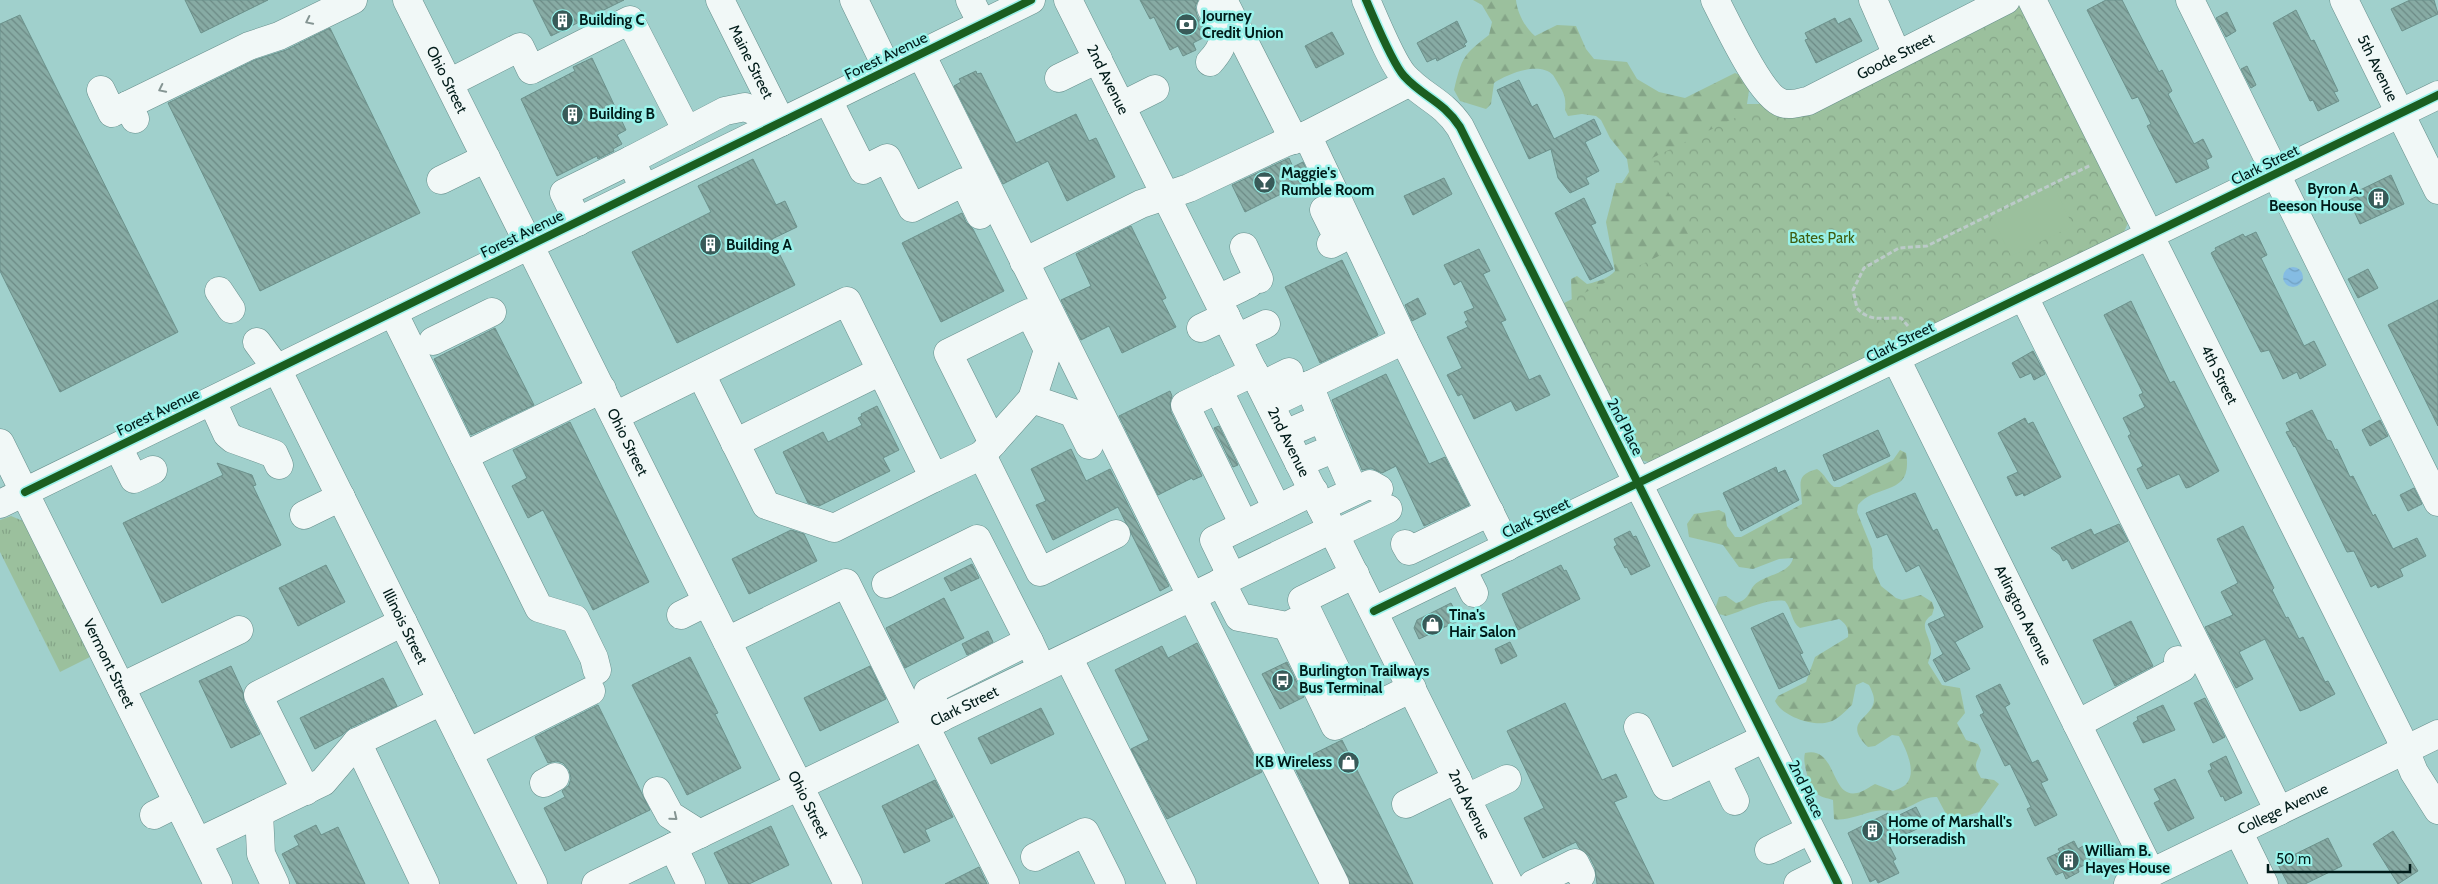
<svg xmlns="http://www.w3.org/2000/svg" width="2438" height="884" font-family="Cabin,sans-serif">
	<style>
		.grass { fill: url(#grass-tufts) }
		.forest { fill: url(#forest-firs) }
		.park { fill: url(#park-crowns) }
		.pitch { fill: #9bc09d }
		.water { fill: url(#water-waves) }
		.building { fill: url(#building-back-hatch); stroke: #6c918b }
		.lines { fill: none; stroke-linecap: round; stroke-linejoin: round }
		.minor-casing { stroke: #668f8c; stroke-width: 29 }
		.major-casing { stroke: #668f8c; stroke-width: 29 }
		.path { stroke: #bccac9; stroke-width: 3; stroke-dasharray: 5 2.5; stroke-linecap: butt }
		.minor { stroke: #f1f8f7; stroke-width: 28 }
		.major { stroke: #f1f8f7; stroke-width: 28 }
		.cycleway-casing { stroke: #99f2ea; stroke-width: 11 }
		.cycleway { stroke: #1b5e20; stroke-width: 8 }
		.oneway { stroke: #859593 }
		.labels { text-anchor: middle; stroke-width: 5; stroke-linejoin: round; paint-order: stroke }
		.poi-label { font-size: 15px; font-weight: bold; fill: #001b19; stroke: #99f2ea; text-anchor: start }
		.street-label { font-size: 15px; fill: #001b19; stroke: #99f2ea }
		.park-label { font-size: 15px; fill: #3f5c0f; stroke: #99f2ea }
	</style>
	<defs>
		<pattern id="grass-tufts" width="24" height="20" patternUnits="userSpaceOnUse" patternTransform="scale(1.25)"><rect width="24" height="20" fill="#9bc09d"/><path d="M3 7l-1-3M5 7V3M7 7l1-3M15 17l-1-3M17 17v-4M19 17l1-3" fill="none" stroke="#84a487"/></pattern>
		<pattern id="forest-firs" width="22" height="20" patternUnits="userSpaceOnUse" patternTransform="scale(1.25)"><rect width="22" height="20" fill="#9bc09d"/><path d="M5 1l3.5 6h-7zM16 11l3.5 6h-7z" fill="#84a487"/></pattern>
		<pattern id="park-crowns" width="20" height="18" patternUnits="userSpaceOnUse" patternTransform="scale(1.25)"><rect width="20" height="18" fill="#9bc09d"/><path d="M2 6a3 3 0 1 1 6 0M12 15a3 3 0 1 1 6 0" fill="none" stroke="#84a487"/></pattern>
		<pattern id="water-waves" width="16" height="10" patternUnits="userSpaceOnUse" patternTransform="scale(1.25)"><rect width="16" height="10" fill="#85bce3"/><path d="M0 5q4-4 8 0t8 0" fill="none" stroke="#71a1c2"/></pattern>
		<pattern id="building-back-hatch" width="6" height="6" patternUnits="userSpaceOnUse" patternTransform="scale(1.25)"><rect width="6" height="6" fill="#87aba4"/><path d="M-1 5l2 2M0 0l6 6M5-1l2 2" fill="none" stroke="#6c8a85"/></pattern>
	</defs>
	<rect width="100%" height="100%" fill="#a0d0cc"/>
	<path class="grass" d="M11,516L23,521L90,657L60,672L0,552V520Z"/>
	<path class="forest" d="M1473,0H1516C1517,12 1525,28 1535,36L1557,25L1576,26L1586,49L1594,59L1627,62L1637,79L1659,92L1685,98L1735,73L1747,78L1750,84L1747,104H1760L1863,148L1572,306L1571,279L1577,276L1587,284C1597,282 1609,278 1615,271L1606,222L1616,183H1622L1629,172L1627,159L1610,138L1601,120L1596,116L1582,114L1568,116L1565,110C1566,99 1565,95 1559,85C1557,82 1555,78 1553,75C1539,61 1507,74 1494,83L1491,104L1486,109L1460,101L1454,90C1462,57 1463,55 1489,35L1492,22L1482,5Z
		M1900,450L1906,453C1914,497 1875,483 1858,505L1857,512L1872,549L1873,568L1881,586L1896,598L1902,600L1921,595L1932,602L1934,608L1932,615C1916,625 1932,637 1931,651C1931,655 1929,659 1928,663L1942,685L1960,688L1965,713L1957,723L1966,740L1978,744L1981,750C1977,765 1972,762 1981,778L1994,780L1999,784L1979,812L1959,818L1946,814L1937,797C1923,796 1913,807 1900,810C1892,812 1884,809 1876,811C1864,813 1844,822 1834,819L1833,800C1827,798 1819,797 1815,792C1809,784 1802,762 1805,753C1837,745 1830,799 1857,793C1863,792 1869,787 1875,784L1893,791C1898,789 1904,787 1907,783C1917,771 1905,747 1899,736L1892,735L1875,746L1868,747C1841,721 1873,719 1874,700C1874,695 1871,689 1869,685L1863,682L1856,685L1852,705C1845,711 1838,720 1829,722C1813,727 1782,716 1775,701L1778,696L1806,682L1815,657L1848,637C1849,628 1846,624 1839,619L1800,628C1791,622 1792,609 1785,601C1765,598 1744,611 1726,616L1719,614L1715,609L1719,597L1726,596L1736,603C1752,599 1747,589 1758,582C1769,574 1790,573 1793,558L1779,559L1753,569L1739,567L1723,545L1689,537L1687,524L1694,514L1719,510L1725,513L1727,526L1735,537H1741L1802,504C1801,483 1795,475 1817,469C1825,474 1827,482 1834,487H1840L1893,460Z"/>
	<path class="park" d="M2018,3L2126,215L2128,223L2123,234L1652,463L1641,460L1560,305L1691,240L1652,158L1768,102L1773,106Z"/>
	<path class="pitch" d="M2054,187L2073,226L2011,256L1992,217Z"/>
	<path class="water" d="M2283 277a10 10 0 1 1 20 0a10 10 0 1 1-20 0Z"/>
	<path class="building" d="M185,0H268L201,33Z
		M533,0H624L551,36Z
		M1140,0H1198L1195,7L1197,15L1207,36L1193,43L1196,50L1183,56L1178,46L1170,50L1154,17L1150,19Z
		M2106,0H2122L2159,72L2162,70L2172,91L2168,94L2194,144L2203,139L2212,157L2206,160L2209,168L2176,183L2147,126L2151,124L2138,97L2132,99L2087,10Z
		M2410,0H2434L2438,14L2402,31L2391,9Z
		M2296,10L2311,41L2314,40L2338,91L2334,92L2339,101L2318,111L2313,100L2310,101L2273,23Z
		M2227,12L2236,31L2226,37L2216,18Z
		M20,15L178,332L60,392L0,271V24Z
		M1835,18L1838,24L1850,18L1862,41L1816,63L1805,40L1808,39L1805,33Z
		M1457,21L1467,42L1464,44L1466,46L1437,61L1436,58L1427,62L1417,43Z
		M330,28L420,213L260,291L168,103L255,60L286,50Z
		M1332,32L1344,54L1316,68L1305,46Z
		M592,58L626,130L617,135L622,144L613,149L614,151L598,159L597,156L557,176L521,99L575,71L573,67Z
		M2247,66L2256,85L2251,88L2241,69Z
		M976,71L977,74L981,73L1016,143L1076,114L1089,141L1096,138L1115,177L1067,201L1048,161L1003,184L954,86L961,82L959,79Z
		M1519,80L1532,107L1537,104L1554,139L1594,119L1601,134L1585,142L1599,171L1586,178L1589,184L1570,193L1558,178L1551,149L1529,159L1497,90Z
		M1289,158L1293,167L1303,162L1311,179L1245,212L1232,185Z
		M753,159L776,205L785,201L797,227L772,239L795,285L677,343L632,252L711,212L698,186Z
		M2391,175L2404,204L2360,224L2349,200L2360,195L2358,191Z
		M1444,178L1452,194L1413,215L1404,196Z
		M1584,198L1596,223L1591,225L1613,269L1590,280L1555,213Z
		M962,213L966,222L973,229L1004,291L941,322L902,243Z
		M1131,226L1166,298L1162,300L1176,327L1122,353L1109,326L1081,340L1061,300L1091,286L1076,254Z
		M2256,232L2267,255L2261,258L2304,346L2314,341L2326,365L2300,379L2297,372L2283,379L2269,350L2261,352L2211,253L2216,250L2215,248L2243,234L2245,237Z
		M1479,249L1490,271L1483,274L1506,320L1501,322L1529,380L1540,375L1550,395L1516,411L1511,401L1474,419L1462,394L1458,396L1447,375L1462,368L1447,337L1468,327L1465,322L1468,320L1464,312L1474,308L1461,281L1454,285L1444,265Z
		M1342,260L1378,335L1320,363L1285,287Z
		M2368,269L2378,288L2358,298L2348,279Z
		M1418,298L1426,314L1412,321L1405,305Z
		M2438,300V426L2388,325Z
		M2131,301L2170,383L2174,381L2219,471L2190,487L2186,488L2179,474L2147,489L2137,469L2143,466L2128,436L2131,434L2123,418L2145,407L2139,395L2143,393L2104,315Z
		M495,328L534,405L471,435L434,359Z
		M2033,351L2045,374L2034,380L2031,373L2020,378L2012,363Z
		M1386,374L1429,464L1445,457L1469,505L1424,526L1396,466L1382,473L1371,468L1362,470L1332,400Z
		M1170,391L1172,396L1170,403L1171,412L1202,476L1193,480L1192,478L1158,495L1119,416Z
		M877,406L899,450L883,458L890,471L819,506L808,503L783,452L823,432L828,442L862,425L858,418L862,416L861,414Z
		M2312,410L2327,440L2331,441L2335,450L2337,449L2350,477L2353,476L2373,516L2375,514L2393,549L2417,538L2426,556L2400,569L2403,576L2378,588L2376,584L2371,587L2354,551L2347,552L2295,446L2294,447L2286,432L2290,431L2286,423Z
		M2025,418L2028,424L2033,422L2061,477L2024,496L2023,493L2016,496L2007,477L2018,472L1998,433Z
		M2380,420L2388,436L2370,446L2362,430Z
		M570,422L649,582L593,610L543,510L528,518L512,486L527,478L513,450Z
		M1219,426L1238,465L1233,467L1214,428Z
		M1878,430L1890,456L1834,481L1823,455Z
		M1071,449L1086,481L1110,469L1169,586L1160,591L1118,507L1053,540L1036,505L1046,501L1031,469Z
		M217,463L252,475L256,485L253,486L281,545L162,603L123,523L223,475Z
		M1776,467L1778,473L1785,470L1799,500L1741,531L1723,493Z
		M2414,488L2422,504L2408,511L2400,495Z
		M1915,493L1933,531L1937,529L1983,627L1955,642L1970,669L1945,682L1933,660L1943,654L1928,624L1945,616L1919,565L1906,572L1887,534L1877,538L1866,513Z
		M2119,524L2128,541L2072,569L2067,559L2063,561L2060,555L2051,548L2091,529L2094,535Z
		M2243,526L2274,588L2272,590L2286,618L2288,617L2299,639L2303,637L2325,682L2328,681L2335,694L2308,708L2300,711L2265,639L2239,652L2253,679L2236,688L2205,627L2233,615L2221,592L2238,583L2217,539Z
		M791,530L804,534L817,561L749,594L732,559Z
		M1630,531L1633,537L1636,536L1650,566L1631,575L1627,567L1625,568L1614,547L1617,545L1614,539Z
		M972,564L979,578L951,591L944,578Z
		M326,565L345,602L298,626L279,588Z
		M1561,565L1564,571L1566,570L1580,599L1518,630L1502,594Z
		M944,598L964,638L905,668L886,628Z
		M1451,603L1460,620L1419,639L1414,628L1417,620Z
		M1783,613L1803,653L1800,654L1810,674L1779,689L1751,628Z
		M2131,621L2153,666L2115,686L2093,640Z
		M988,631L993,642L967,655L962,644Z
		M1510,642L1517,656L1501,664L1495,649Z
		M1197,643L1262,772L1167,819L1131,749L1149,740L1115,670L1162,646L1168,658Z
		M690,657L718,713L715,714L741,768L687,795L632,685Z
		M1287,662L1304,697L1280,709L1262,674Z
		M231,666L243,692L244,702L260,734L231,748L199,681Z
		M870,666L886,699L820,731L804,698Z
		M383,678L397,706L350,728L342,735L315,749L300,718Z
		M2000,684L2010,704L2005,707L2032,763L2038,760L2048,780L2041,783L2057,815L2035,826L2027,809L2031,807L2010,764L2005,766L1980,715L1984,713L1976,696Z
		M2205,698L2225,737L2213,743L2194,703Z
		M1565,703L1602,780L1616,774L1627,797L1614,802L1654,884H1597L1595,868L1589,856L1579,848L1576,842L1543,858L1524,818L1544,808L1507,731Z
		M598,705L650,810L565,851L544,808L565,797L562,791L569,785L571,778L569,770L563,763L556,761L548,763L535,737Z
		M2163,705L2175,730L2143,743L2133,723L2138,720L2137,717Z
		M1041,708L1054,734L991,764L978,738Z
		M1342,740L1380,816L1413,884H1350L1293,764Z
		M2226,756L2242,793L2225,801L2223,796L2221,797L2208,771L2212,769L2210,764Z
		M2175,779L2194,818L2168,831L2154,803L2160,800L2154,789Z
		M935,780L953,817L925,830L930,841L904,853L882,806Z
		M1916,807L1925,825L1888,843L1896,859L1893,861L1899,873L1878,883L1876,879L1870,882L1848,833L1888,813L1891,819Z
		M316,825L321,835L338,827L365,884H297L282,854L299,845L294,836Z
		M771,826L789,865L749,884H729L714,853Z
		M2393,831L2418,871L2398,884L2373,844Z
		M2328,838L2342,866L2305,884H2288L2277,863Z
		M2074,841L2078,849L2083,846L2091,862L2078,868L2079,872L2066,879L2063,872L2056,875L2047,858L2060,852L2058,849Z
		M979,867L987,884H945Z"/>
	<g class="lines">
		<defs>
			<g id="minor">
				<path id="s1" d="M407,0L848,884"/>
				<path id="s2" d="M720,0L781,122"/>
				<path d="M854,0L888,70"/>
				<path d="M970,0L982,24"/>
				<path d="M1223,0L1294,140"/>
				<path d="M1366,0C1374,18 1392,63 1404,76C1423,97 1443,101 1460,127L1838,884"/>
				<path id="s3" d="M1715,0C1726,21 1761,97 1782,103C1790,106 1800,102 1808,101L2006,0"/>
				<path d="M1873,0L1897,55"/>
				<path id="s4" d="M2032,0L2399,735L2414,772L2438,810"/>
				<path d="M2190,0L2438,502"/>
				<path id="s5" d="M2344,0L2438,190"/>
				<path d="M921,54L1335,884"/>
				<path d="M1210,62C1230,40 1224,32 1211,8"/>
				<path d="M1059,78L1098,59"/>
				<path d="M449,83L520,47L531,70L630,20L687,131"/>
				<path d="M101,90L112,113L128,105"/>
				<path d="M828,100L863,170L887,158L912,208L964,182L980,215"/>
				<path d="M1121,106L1155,89"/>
				<path d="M135,119L128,105L249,46L279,36L353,0"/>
				<path d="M1307,135L1404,340L1507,547"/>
				<path d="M631,160L725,111L745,107L781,122"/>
				<path d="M441,180L486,158"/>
				<path d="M1324,210L1339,240L1331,244"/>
				<path d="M578,222L564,193L631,160L639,178"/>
				<path d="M1244,247L1259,279"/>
				<path d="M1024,262L1141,204L1189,188L1284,143L1307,135L1410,82"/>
				<path d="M219,291L231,309"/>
				<path d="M2024,297L2279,811"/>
				<path d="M1218,299L1249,284"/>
				<path d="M393,312L539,608L575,619L594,658L597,670"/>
				<path d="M1201,328L1226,316"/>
				<path d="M1237,338L1266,324"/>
				<path d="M433,341L492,312"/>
				<path id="s6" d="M257,342L277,369L533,884"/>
				<path id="s7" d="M1896,359L2151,873"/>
				<path d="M701,374L766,505L834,528L934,478"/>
				<path d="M1261,386L1289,372"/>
				<path d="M1218,389L1277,509"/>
				<path d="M1032,399L1073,413L1089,445"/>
				<path d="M212,401L227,434L233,439L274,454L279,465"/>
				<path d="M1270,404L1404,340"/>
				<path d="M615,416L847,301L934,478L982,455L1040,572L1116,534"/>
				<path d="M1285,434L1322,418L1309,385"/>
				<path id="s8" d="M0,443L218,884"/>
				<path d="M735,443L881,371"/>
				<path d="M993,443L948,353L1029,313"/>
				<path d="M118,447L134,479L153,470"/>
				<path d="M1335,448L1354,491"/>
				<path d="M982,455L1032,399L1048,350L1032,318"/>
				<path d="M464,456L602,389"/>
				<path d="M1299,463L1335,448L1322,418"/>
				<path d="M0,504L1031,0"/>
				<path d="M1321,507L1370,484L1379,489"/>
				<path d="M304,515L341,497"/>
				<path d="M1244,525L1185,405L1254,372"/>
				<path d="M1335,534L1388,509"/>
				<path d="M1405,544L1409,551L1490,512"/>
				<path d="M1462,569L1474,593"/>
				<path d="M1355,574L1302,600L1358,715"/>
				<path d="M1232,577L1214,540L1314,491"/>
				<path d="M1221,582L1239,617L1287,626L1303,618"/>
				<path d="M886,584L977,539L1029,641"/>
				<path d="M1374,611L2438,95"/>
				<path d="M681,615L707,602"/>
				<path d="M1287,626L1335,726L1412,688"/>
				<path d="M727,641L846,583L918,729"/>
				<path d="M1068,657L1182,884"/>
				<path d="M121,687L239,630"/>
				<path d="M941,718L928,692L1029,641L1036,656"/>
				<path d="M2077,724L2182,668L2178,660"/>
				<path d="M925,726L1005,884"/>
				<path d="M1638,727L1666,786L1765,738"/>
				<path d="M357,742L425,884"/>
				<path d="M468,753L591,691"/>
				<path d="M1716,762L1735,801"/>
				<path d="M544,783L555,777"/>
				<path d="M306,791L258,695L403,622"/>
				<path d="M657,791L670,815L700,834"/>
				<path d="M1467,798L1507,779"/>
				<path d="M1406,804L1457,779"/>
				<path d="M259,813L261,854L275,884"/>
				<path d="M154,815L178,803"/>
				<path d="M2238,831L2264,884"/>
				<path d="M198,842L323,782L357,742L442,701"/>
				<path d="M673,847L691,884"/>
				<path d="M1769,850L1810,830"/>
				<path d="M1035,857L1085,832L1111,884"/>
				<path id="s9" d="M596,884L1332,529"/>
				<path d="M1533,884L1575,863L1581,875"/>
				<path d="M1798,884L1830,868"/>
				<path id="s10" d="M2128,884L2438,734"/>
			</g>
			<g id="major">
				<path id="s11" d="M1068,0L1509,884"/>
			</g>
		</defs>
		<use href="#minor" class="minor-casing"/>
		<use href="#major" class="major-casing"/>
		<path class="path" d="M1908,326L1901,318C1884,317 1870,323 1857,308L1853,290L1864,268L1899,248L1927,246L1941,239L2091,165"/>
		<use href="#minor" class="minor"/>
		<use href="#major" class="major"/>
		<defs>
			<path id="cycleway" d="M1366,0C1374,18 1392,63 1404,76C1423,97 1443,101 1460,127L1838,884
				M25,492L1031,0
				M1374,611L2438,95"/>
		</defs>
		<use href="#cycleway" class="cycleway-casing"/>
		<use href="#cycleway" class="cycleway"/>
	</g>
	<defs><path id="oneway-chevron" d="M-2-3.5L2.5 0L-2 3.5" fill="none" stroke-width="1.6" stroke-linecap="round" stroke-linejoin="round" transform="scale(1.25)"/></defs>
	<g class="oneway">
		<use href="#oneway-chevron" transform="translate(309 21) rotate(154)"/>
		<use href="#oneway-chevron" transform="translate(162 89) rotate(154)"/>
		<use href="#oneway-chevron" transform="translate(674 817) rotate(39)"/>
	</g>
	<defs>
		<symbol id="building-disc" viewBox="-11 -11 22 22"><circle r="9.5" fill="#385a58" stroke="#99f2ea"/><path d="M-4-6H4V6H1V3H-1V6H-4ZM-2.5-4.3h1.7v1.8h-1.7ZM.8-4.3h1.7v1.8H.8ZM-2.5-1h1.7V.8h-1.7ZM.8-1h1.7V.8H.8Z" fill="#fff"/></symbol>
		<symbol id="bank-disc" viewBox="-11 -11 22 22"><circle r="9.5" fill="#385a58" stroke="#99f2ea"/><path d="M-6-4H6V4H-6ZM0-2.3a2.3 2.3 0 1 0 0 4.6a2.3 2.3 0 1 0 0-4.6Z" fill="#fff"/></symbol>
		<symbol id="bar-disc" viewBox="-11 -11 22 22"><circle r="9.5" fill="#385a58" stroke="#99f2ea"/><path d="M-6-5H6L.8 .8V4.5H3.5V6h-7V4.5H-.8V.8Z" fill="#fff"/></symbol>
		<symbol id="shop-disc" viewBox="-11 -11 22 22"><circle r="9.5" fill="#385a58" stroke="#99f2ea"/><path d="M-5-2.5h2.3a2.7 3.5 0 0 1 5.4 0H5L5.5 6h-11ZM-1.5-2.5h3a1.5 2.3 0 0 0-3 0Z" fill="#fff"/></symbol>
		<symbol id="bus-disc" viewBox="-11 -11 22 22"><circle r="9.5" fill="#385a58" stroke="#99f2ea"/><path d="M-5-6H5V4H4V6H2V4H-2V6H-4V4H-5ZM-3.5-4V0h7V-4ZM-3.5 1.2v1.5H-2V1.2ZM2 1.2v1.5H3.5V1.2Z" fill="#fff"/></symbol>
	</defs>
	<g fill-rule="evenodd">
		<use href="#building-disc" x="550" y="8" width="25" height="25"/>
		<use href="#bank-disc" x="1174" y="12" width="25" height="25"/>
		<use href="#building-disc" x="560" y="102" width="25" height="25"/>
		<use href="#bar-disc" x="1252" y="170" width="25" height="25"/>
		<use href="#building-disc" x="2366" y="186" width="25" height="25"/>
		<use href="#building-disc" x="698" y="232" width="25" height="25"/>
		<use href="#shop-disc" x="1420" y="612" width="25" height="25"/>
		<use href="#bus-disc" x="1270" y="668" width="25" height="25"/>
		<use href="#shop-disc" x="1336" y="750" width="25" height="25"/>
		<use href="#building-disc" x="1860" y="818" width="25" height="25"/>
		<use href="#building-disc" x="2056" y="848" width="25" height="25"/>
	</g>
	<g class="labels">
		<g class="poi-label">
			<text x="1202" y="21">Journey<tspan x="1202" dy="17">Credit Union</tspan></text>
			<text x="579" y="25">Building C</text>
			<text x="589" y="119">Building B</text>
			<text x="1281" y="178">Maggie's<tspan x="1281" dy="17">Rumble Room</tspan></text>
			<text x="2362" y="194" text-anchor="end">Byron A.<tspan x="2362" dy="17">Beeson House</tspan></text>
			<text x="726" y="250">Building A</text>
			<text x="1449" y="620">Tina's<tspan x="1449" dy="17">Hair Salon</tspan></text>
			<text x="1299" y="676">Burlington Trailways<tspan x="1299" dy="17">Bus Terminal</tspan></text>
			<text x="1332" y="767" text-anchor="end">KB Wireless</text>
			<text x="1888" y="827">Home of Marshall's<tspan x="1888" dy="17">Horseradish</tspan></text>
			<text x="2085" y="856">William B.<tspan x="2085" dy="17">Hayes House</tspan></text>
		</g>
		<g class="street-label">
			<text transform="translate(886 56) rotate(-26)" y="5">Forest Avenue</text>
			<text dy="5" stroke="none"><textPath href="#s3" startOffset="249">Goode Street</textPath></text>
			<text dy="5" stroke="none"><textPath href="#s2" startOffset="69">Maine Street</textPath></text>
			<text dy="5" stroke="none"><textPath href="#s5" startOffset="76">5th Avenue</textPath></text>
			<text dy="5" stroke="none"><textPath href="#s1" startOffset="89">Ohio Street</textPath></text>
			<text dy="5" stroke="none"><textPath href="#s11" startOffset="89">2nd Avenue</textPath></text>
			<text transform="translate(2265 165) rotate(-26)" y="5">Clark Street</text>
			<text transform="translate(522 234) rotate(-26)" y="5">Forest Avenue</text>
			<text transform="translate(1900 342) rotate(-26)" y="5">Clark Street</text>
			<text dy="5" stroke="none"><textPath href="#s4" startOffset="419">4th Street</textPath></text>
			<text transform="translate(158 412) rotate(-26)" y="5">Forest Avenue</text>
			<text transform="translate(1625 427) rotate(63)" y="5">2nd Place</text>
			<text dy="5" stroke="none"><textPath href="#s1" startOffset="494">Ohio Street</textPath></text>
			<text dy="5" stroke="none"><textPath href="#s11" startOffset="494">2nd Avenue</textPath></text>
			<text transform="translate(1536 518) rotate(-26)" y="5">Clark Street</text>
			<text dy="5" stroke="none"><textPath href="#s7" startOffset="286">Arlington Avenue</textPath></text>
			<text dy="5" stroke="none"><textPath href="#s6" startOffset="321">Illinois Street</textPath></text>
			<text dy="5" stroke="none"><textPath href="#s8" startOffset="246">Vermont Street</textPath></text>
			<text dy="5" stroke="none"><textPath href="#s9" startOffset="409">Clark Street</textPath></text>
			<text transform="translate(1806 789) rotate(64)" y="5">2nd Place</text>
			<text dy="5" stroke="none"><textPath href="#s11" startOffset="899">2nd Avenue</textPath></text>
			<text dy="5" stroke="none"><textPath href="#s1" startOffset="899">Ohio Street</textPath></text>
			<text dy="5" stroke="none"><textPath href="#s10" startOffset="172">College Avenue</textPath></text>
		</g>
		<g class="park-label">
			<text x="1822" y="243">Bates Park</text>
		</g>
	</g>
	<path d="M2268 864v8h142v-8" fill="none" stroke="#001b19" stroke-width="2.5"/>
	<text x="2276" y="864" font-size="15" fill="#001b19" stroke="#99f2ea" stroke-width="4" paint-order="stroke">50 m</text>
</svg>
